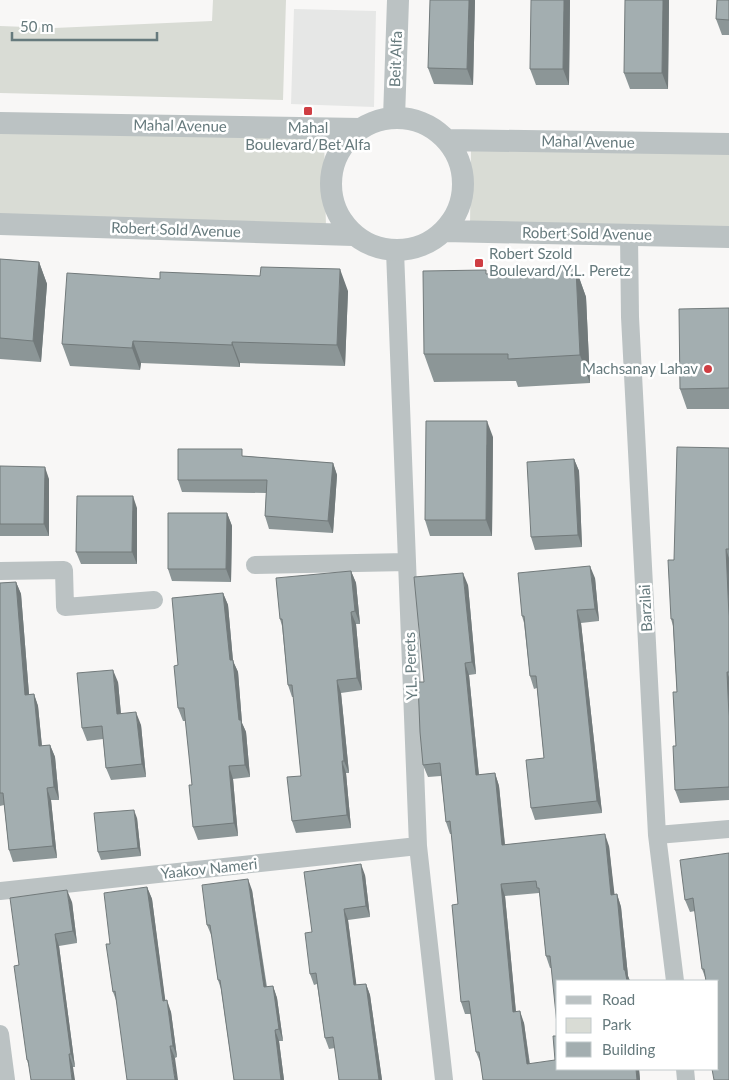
<svg xmlns="http://www.w3.org/2000/svg" width="729" height="1080" font-family="Lato,sans-serif">
	<style>
		.built { fill: #e6e7e6 }
		.green { fill: #d9dcd5 }
		.lines { fill: none; stroke-linecap: round; stroke-linejoin: round }
		.minor { stroke: #bbc2c3; stroke-width: 18 }
		.tertiary { stroke: #bbc2c3; stroke-width: 22 }
		.wall { fill: #8c9697 }
		.shaded-wall { fill: #727a7b }
		.building { fill: #a3aeb0; stroke: #727a7b }
		.poi-dot { fill: #cf3e43; stroke: #fff; stroke-width: 2 }
		.labels { text-anchor: middle; stroke-width: 5; stroke-linejoin: round; paint-order: stroke }
		.street-label { font-size: 15px; fill: #667a7d; stroke: #fff }
		.poi-label { font-size: 15px; fill: #667a7d; stroke: #fff }
	</style>
	<rect width="100%" height="100%" fill="#f8f7f6"/>
	<path class="built" d="M294,9L376,11L374,107L291,104Z"/>
	<path class="green" d="M213,0H286L283,100L0,93V26L54,28L212,21Z
		M0,126L324,134L326,228L0,223Z
		M471,147L729,150V230L470,225Z"/>
	<g class="lines">
		<path class="minor" d="M629,235L630,317L657,835L675,981
			M395,251L418,846L444,1080
			M255,565L407,562
			M0,571L64,570L65,607L154,600
			M657,835L729,829
			M0,891L418,846
			M0,1034L6,1080
			M685,1069L686,1080"/>
		<path class="tertiary" d="M331 184a66 66 0 1 1 132 0a66 66 0 1 1-132 0Z
			M394,118L398,0
			M0,123L360,129
			M447,140L729,144
			M0,224L353,235
			M445,231L729,237"/>
	</g>
	<path class="wall" d="M475,0L473,85L434,84L428,68Z
		M570,0L569,85H536L530,69Z
		M669,0L668,89H630L624,73Z
		M729,0V35H722L716,19Z
		M0,259L39,262L47,284L41,362L0,359Z
		M576,269L586,297L590,383L518,387L516,381L434,382L424,354L488,274Z
		M348,291L345,366L240,363V367L141,363L140,370L70,366L62,344Z
		M729,308V409H687L680,389Z
		M493,437L492,536H430L425,520Z
		M729,448V800L680,803L675,790L677,692L673,626L671,619L674,560Z
		M244,456L333,463L337,475L333,533L269,529L265,516L266,493L182,492L178,480Z
		M574,459L579,471L582,547L535,550L531,537Z
		M0,466L49,479V536H0Z
		M137,508V564H81L76,552Z
		M227,513L232,526L231,582L172,581L168,569Z
		M351,571L356,583L360,624H356L362,690L341,693L349,773H346L351,828L296,833L292,821L301,776L294,697H292L288,685L282,626L280,619Z
		M595,578L599,621L581,623L602,813L535,820L531,808L544,758L537,688L534,689L530,676L524,623L522,616Z
		M16,582L21,594L29,694H34L38,706L42,746L50,745L55,757L59,800H51L57,858L13,862L9,850L4,805L0,806V583Z
		M468,585L476,674L469,675L479,775L495,773L499,786L505,844L609,846L614,895L617,894L621,907L628,976L630,981H558L551,968H550L546,956L540,897L539,893L505,896L516,1012L524,1023L530,1064L639,1069L640,1080H483L481,1064L476,1052L471,1014H465L461,1002L458,904L452,834H450L446,822L441,776L428,777L423,765L424,682Z
		M223,593L228,605L233,661L238,672L242,723L246,732L250,777L233,779L238,836L198,840L193,827L192,785L186,721H183L178,708V665Z
		M118,682L121,714L141,725L146,777L111,780L106,768L103,739L87,741L82,728Z
		M137,818L141,856L101,860L98,852Z
		M729,853L718,1069L705,977L702,969L695,911L690,912L685,900Z
		M365,875L370,917L348,920L356,985L366,984L370,995L382,1080H339L335,1048L329,1049L325,1038L317,984L314,985L310,974L312,932Z
		M147,887L152,899L165,1001L171,1012L177,1057L175,1058L117,1003L113,992L110,944Z
		M252,890L267,987L273,986L277,998L283,1041H279L284,1080H234L221,989L218,980L212,937L207,925Z
		M72,902L77,943L59,946L75,1067H29L27,1060L19,965Z"/>
	<path class="shaded-wall" d="M469,0H475L473,85L467,69Z
		M564,0H570L569,85L563,69Z
		M663,0H669L668,89L662,73Z
		M39,262L47,284L41,362L33,341Z
		M340,269L348,291L345,366L337,345Z
		M576,269L586,297L590,383L580,355Z
		M133,341L141,363L140,370L132,348Z
		M232,342L240,363V367L232,345Z
		M487,421L493,437L492,536L486,520Z
		M574,459L579,471L582,547L578,535Z
		M333,463L337,475L333,533L328,521Z
		M45,467L49,479V536L44,524Z
		M133,496L137,508V564L132,552Z
		M227,513L232,526L231,582L226,569Z
		M726,549L729,558V616Z
		M590,566L595,578L599,621L595,609Z
		M351,571L356,583L360,624L355,611Z
		M463,573L468,585L476,674L472,662Z
		M16,582L21,594L30,707L25,695Z
		M223,593L228,605L233,661L238,672L242,723L246,732L250,777L245,765L230,660Z
		M577,610L581,623L602,813L597,801Z
		M351,612L356,624L362,690L357,678Z
		M465,663L469,675L480,787L476,775Z
		M113,670L118,682L122,726L117,714Z
		M727,672L729,677V716Z
		M337,680L341,693L349,773L344,761Z
		M34,694L38,706L43,758L39,746Z
		M136,712L141,725L146,777L142,764Z
		M50,745L55,757L59,800L54,787Z
		M342,761L346,773L351,828L347,815Z
		M229,766L233,779L238,836L234,823Z
		M495,773L499,786L506,857L502,845Z
		M47,788L51,800L57,858L53,846Z
		M134,810L137,818L141,856L138,848Z
		M605,834L609,846L616,907L611,895Z
		M361,864L365,875L370,917L366,906Z
		M248,879L252,890L268,999L264,987Z
		M501,884L505,896L517,1024L513,1012Z
		M147,887L152,899L167,1013L163,1001Z
		M67,890L72,902L77,943L73,931Z
		M617,894L621,907L628,976L630,981H627L624,970Z
		M344,909L348,920L358,997L354,985Z
		M55,934L59,946L75,1067L71,1054Z
		M366,984L370,995L382,1080H379Z
		M273,986L277,998L283,1041L279,1029Z
		M167,1000L171,1012L177,1057L173,1046Z
		M520,1011L524,1023L531,1076L527,1064Z
		M275,1030L279,1041L284,1080H281Z
		M170,1046L175,1058L178,1080H175Z
		M69,1054L73,1067L75,1080H72Z
		M636,1069H639L640,1080H637Z"/>
	<path class="building" d="M430,0H469L467,69L428,68Z
		M531,0H564L563,69H530Z
		M625,0H663L662,73H624Z
		M717,0H729V20L716,19Z
		M0,259L39,262L33,341L0,338Z
		M261,267L340,269L337,345L232,342V345L133,341L132,348L62,344L67,273L160,279V272L260,276Z
		M576,269L580,355L508,359V354H424L423,271L486,270V274Z
		M729,308V388L680,389L679,309Z
		M426,421H487L486,520H425Z
		M677,447L729,448V549H726L729,616V672H727L729,716V787L675,790L673,746H676L673,692H677L673,619H671L668,560H674Z
		M178,449H242V456L333,463L328,521L265,516L267,480H178Z
		M574,459L578,535L531,537L527,462Z
		M0,466L45,467L44,524H0Z
		M77,496H133L132,552H76Z
		M168,513H227L226,569H168Z
		M590,566L595,609L577,610L597,801L531,808L526,760L544,758L536,676H530L524,616H522L518,573Z
		M351,571L355,611L351,612L357,678L337,680L344,761H342L347,815L292,821L287,777L301,776L292,685H288L282,619H280L276,578Z
		M463,573L472,662L465,663L476,775L495,773L502,845L605,834L611,895L617,894L624,970H625L627,981H558V1034L550,956H546L539,888H537L536,881L501,884L513,1012L520,1011L527,1064L555,1060L553,1036H558V1069H636L637,1080H483L479,1052H476L469,1001L461,1002L452,905L458,904L450,821L446,822L440,763L423,765L420,732L418,682H424L414,577Z
		M16,582L25,695L34,694L39,746L50,745L54,787L47,788L53,846L9,850L3,793H0V583Z
		M223,593L230,660H233L239,720H241L245,765L229,766L234,823L193,827L189,785H192L184,708H178L174,666L178,665L172,598Z
		M113,670L117,714L136,712L142,764L106,768L102,726L82,728L77,673Z
		M134,810L138,848L98,852L94,813Z
		M729,853V1080H714L712,1069H718V981H706L704,969H702L693,898L685,900L680,860Z
		M361,864L366,906L344,909L354,985L366,984L379,1080H339L333,1037L325,1038L316,973L310,974L305,933L312,932L304,872Z
		M248,879L264,987L273,986L279,1029L275,1030L281,1080H234L220,980H218L210,925H207L202,885Z
		M147,887L163,1001L167,1000L173,1046H170L175,1080H127L115,991L113,992L106,944H110L104,893Z
		M67,890L73,931L55,934L71,1054H69L72,1080H31L28,1060H27L14,966L19,965L10,898Z"/>
	<g class="poi-dot">
		<rect x="303" y="106" width="10" height="10" rx="2.5"/>
		<rect x="474" y="258" width="10" height="10" rx="2.5"/>
		<circle cx="708" cy="369" r="5"/>
	</g>
	<g class="labels">
		<g class="street-label">
			<text transform="translate(396 59) rotate(-88)" y="5">Beit Alfa</text>
			<text transform="translate(180 126) rotate(1)" y="5">Mahal Avenue</text>
			<text transform="translate(588 142) rotate(1)" y="5">Mahal Avenue</text>
			<text transform="translate(176 230) rotate(2)" y="5">Robert Sold Avenue</text>
			<text transform="translate(587 234) rotate(1)" y="5">Robert Sold Avenue</text>
			<text transform="translate(646 608) rotate(-93)" y="5">Barzilai</text>
			<text transform="translate(411 666) rotate(-92)" y="5">Y.L. Perets</text>
			<text transform="translate(209 869) rotate(-6)" y="5">Yaakov Nameri</text>
		</g>
		<g class="poi-label">
			<text x="308" y="133">Mahal<tspan x="308" dy="17">Boulevard/Bet Alfa</tspan></text>
			<text x="489" y="259" text-anchor="start">Robert Szold<tspan x="489" dy="17">Boulevard/Y.L. Peretz</tspan></text>
			<text x="698" y="374" text-anchor="end">Machsanay Lahav</text>
		</g>
	</g>
	<rect x="556" y="980" width="162" height="90" fill="#ffffff" stroke="#c2cacb"/>
	<rect x="566" y="996" width="25" height="8" fill="#bbc2c3" stroke="#c2cacb"/>
	<text x="602" y="1005" font-size="15" fill="#667a7d">Road</text>
	<rect x="566" y="1018" width="25" height="15" fill="#d9dcd5" stroke="#c2cacb"/>
	<text x="602" y="1030" font-size="15" fill="#667a7d">Park</text>
	<rect x="566" y="1042" width="25" height="15" fill="#a3aeb0" stroke="#c2cacb"/>
	<text x="602" y="1055" font-size="15" fill="#667a7d">Building</text>
	<path d="M12 32v8h145v-8" fill="none" stroke="#667a7d" stroke-width="2.5"/>
	<text x="20" y="32" font-size="15" fill="#667a7d" stroke="#ffffff" stroke-width="4" paint-order="stroke">50 m</text>
</svg>
